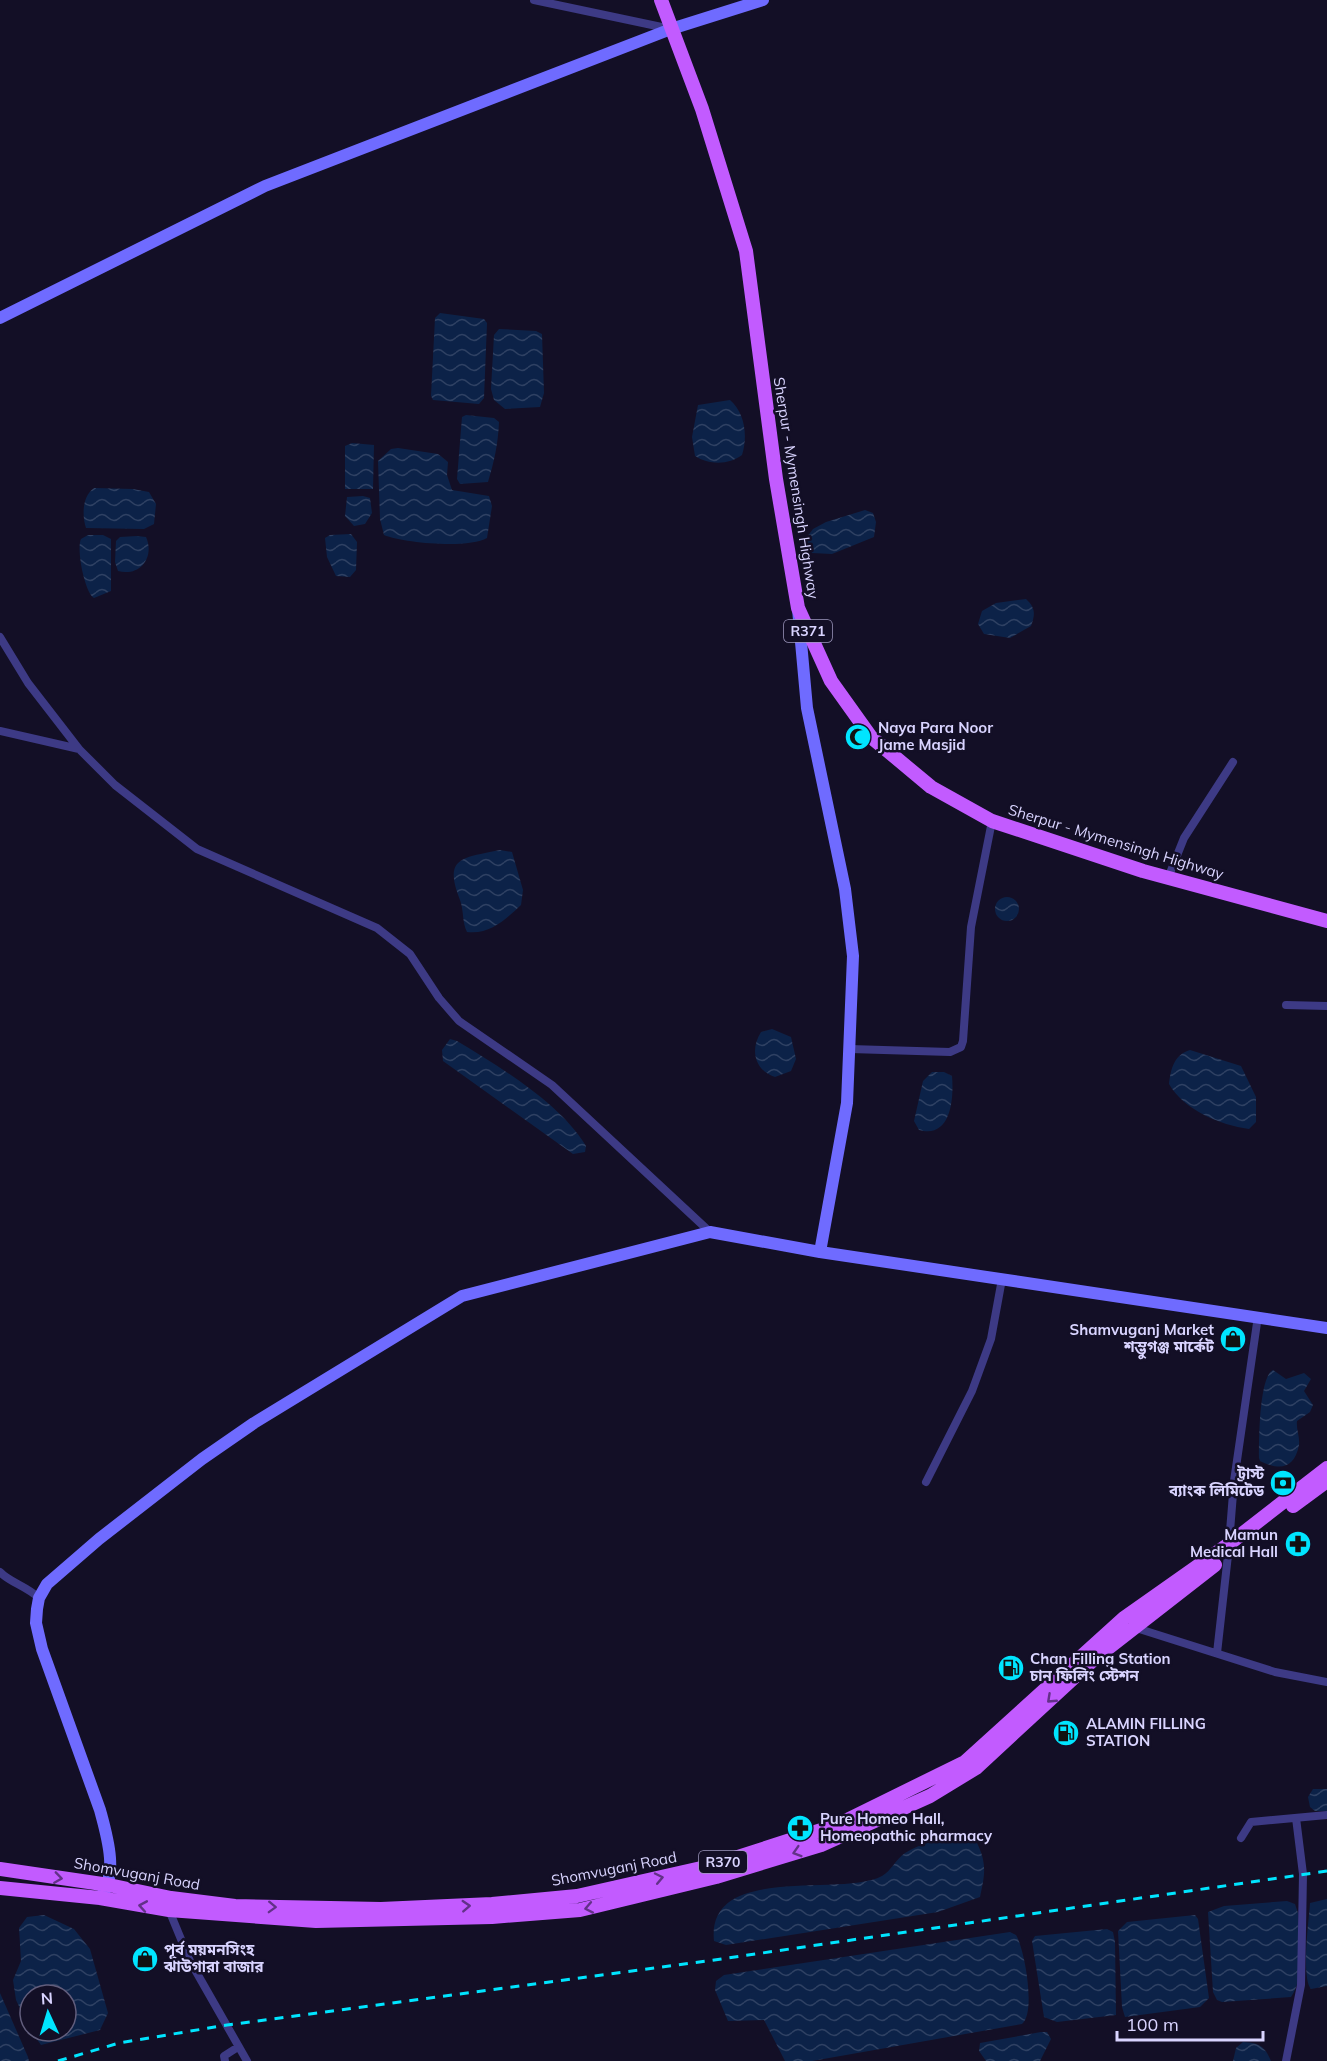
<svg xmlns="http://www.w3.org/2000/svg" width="1327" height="2061" font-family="Mulish,'Noto Sans Bengali',sans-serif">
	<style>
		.water { fill: url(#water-waves) }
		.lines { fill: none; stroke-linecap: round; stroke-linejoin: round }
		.street { stroke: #3d3a85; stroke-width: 8 }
		.secondary { stroke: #6f6bff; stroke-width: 12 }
		.primary { stroke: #c25bff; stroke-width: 14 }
		.rail { stroke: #00e5ff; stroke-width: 3; stroke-dasharray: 9 8; stroke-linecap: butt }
		.oneway { stroke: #623188 }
		.labels { text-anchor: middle; stroke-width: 5; stroke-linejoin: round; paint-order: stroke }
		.shield { fill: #130f26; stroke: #9e99be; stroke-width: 1.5 }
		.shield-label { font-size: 14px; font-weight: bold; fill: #d9d4ff }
		.street-label { font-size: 15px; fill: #d9d4ff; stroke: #130f26 }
		.poi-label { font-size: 15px; font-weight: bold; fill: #d9d4ff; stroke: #130f26; text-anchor: start }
	</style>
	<defs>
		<pattern id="water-waves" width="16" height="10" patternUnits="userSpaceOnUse" patternTransform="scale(1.5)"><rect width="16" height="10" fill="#0c2248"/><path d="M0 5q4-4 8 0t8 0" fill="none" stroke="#2f4163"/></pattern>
	</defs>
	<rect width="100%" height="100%" fill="#130f26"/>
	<path class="water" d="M440,313L484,319L487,323L484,398L479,404L433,400L431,396L435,318Z
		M499,329L536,331L542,334L544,393L540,407L505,409L494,400L491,389L494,335Z
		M730,400C745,413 748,436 742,455C729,465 709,465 695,456L692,437L698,405Z
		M466,415L494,418L499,422C498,445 494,462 488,482L460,484L457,479L462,417Z
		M352,443L374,445L373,489H345V446Z
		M398,448L438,454L448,462L447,475L452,490L489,496L492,506L487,538C468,549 404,543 384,535L380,519L378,461L391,449Z
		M94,488L133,489L149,492L156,504L154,524L144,529L86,528C82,516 82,496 94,488Z
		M363,496L370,498L372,513L365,524L354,526L345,516L347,497Z
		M865,510L873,513L876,522L874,537L832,554L812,553L807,546V537L813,529L826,522Z
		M351,534L357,542L356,570L350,577L336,576L327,557L325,538L330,535Z
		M88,535H103L111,539V591L94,598C85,593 76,549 81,539Z
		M137,536L146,537C155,557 140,577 118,571L115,562L116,541L120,537Z
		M1026,599C1036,608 1035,615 1031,626L1010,638L984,634L978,624L982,611L996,603Z
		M500,850L512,852L523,890L521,905C506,919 490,935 467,932C462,922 464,911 460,900C443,857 462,858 500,850Z
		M995 909a12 12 0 1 1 24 0a12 12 0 1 1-24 0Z
		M772,1029L791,1037L796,1059L791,1071L775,1077C754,1070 750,1049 761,1032Z
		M450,1039L457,1041C500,1067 560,1103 586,1146L585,1152L573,1154L443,1061L442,1050Z
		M1190,1050L1241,1066L1256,1097V1122L1249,1129C1220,1125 1184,1110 1169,1084C1171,1068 1174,1055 1190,1050Z
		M932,1072H944L952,1076C954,1099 951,1139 919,1130L914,1121L923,1081Z
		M1273,1370L1286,1379L1304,1373L1311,1379L1304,1391L1313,1405L1310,1412L1297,1421C1296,1429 1300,1437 1299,1445C1294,1470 1279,1470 1260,1461L1259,1458C1259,1441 1259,1377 1273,1370Z
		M1313,1789H1327V1811H1315L1310,1807L1308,1797Z
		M961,1837L977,1843C987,1863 985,1875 980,1897L938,1912L726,1945L714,1941C706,1862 841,1898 882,1876C891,1871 896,1859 905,1853C921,1843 942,1838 961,1837Z
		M1327,1899V1986L1311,1989C1301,1978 1309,1920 1310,1903Z
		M1287,1901L1295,1904L1298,1913C1298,1938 1306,1976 1291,1997L1222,2002L1217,2000L1213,1992L1208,1912L1224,1906Z
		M44,1915L74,1929L90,1949L108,2013L100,2030L41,2045L31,2031H66V1995H30V2029L16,2000L13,1980L21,1961L19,1928L27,1917Z
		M1195,1915L1198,1919L1209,1998L1200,2007L1125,2017L1122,2007L1118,1931L1127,1922Z
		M1107,1929L1113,1932L1115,1942L1116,2015L1057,2022L1044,2017L1032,1941L1035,1936Z
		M1010,1932L1016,1935C1025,1950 1036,2013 1022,2024L812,2061H785L764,2020L728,2021L715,1990L716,1981L724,1975Z
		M0,1993L28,2057L29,2061H0Z
		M1041,2032H1047L1051,2039L1040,2061H986L979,2051L980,2043Z
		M1243,2042C1259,2043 1265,2046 1271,2061H1233L1236,2048Z"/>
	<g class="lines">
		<path class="street" d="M534,0L671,29
			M0,637L28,683L79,749
			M0,731L79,749L115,785L197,849L377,928L410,954L439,998L459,1021L552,1085L710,1232
			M1168,878L1184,838L1233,762
			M1286,1005L1327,1006
			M850,1049L950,1052L961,1047L963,1041L971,927L992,821
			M926,1482L972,1391L991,1339L1002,1279
			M1229,1544L1234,1481L1258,1316
			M0,1572C9,1582 26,1586 39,1598
			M1133,1627L1275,1672L1327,1682
			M1217,1653L1228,1555
			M1241,1838L1251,1822L1327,1815
			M169,1910L190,1961L247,2061
			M225,2061L224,2056L238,2047
			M1286,2061L1301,1985L1303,1874L1296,1818"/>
		<path class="secondary" d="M0,318L265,186L671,29L763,0
			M798,609L807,708L845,889L853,956L847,1103L820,1252
			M100,1898C119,1875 107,1836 100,1810L42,1649L36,1623L37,1609L39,1598L47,1584L99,1539L202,1459L254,1423L462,1296L710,1232L820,1252L1327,1328"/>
		<path class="primary" d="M661,0L702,109L746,251L776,479L798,608L831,681L871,737L931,787L992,821L1143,871L1327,921
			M1293,1506L1327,1481
			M0,1869L109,1885L171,1898L235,1906L381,1909L492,1904L577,1896L710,1866L837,1825L965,1762L1124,1618L1229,1544L1327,1468
			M0,1888L100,1898L169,1910L316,1921L492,1917L580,1910L716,1877L821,1845L930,1796L976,1768L1093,1660L1215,1565"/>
		<path class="rail" d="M58,2061L119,2043L227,2025L707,1961L1327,1871"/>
	</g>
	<defs><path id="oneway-chevron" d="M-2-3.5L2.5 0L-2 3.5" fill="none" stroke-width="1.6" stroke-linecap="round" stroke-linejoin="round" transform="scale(1.5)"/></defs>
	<g class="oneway">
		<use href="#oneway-chevron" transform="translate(1051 1699) rotate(137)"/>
		<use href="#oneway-chevron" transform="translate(797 1852) rotate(163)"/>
		<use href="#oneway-chevron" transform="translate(58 1878) rotate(8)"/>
		<use href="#oneway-chevron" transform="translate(659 1878) rotate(-12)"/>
		<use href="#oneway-chevron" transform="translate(143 1906) rotate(-170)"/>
		<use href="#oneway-chevron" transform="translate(466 1906) rotate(-3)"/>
		<use href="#oneway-chevron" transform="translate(272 1907) rotate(2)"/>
		<use href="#oneway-chevron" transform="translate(589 1908) rotate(169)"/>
	</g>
	<defs>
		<symbol id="mosque-disc" viewBox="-11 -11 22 22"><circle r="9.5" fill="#00e5ff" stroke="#130f26"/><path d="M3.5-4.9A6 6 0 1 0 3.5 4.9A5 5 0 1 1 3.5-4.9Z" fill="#111"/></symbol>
		<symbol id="shop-disc" viewBox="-11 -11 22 22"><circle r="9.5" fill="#00e5ff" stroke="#130f26"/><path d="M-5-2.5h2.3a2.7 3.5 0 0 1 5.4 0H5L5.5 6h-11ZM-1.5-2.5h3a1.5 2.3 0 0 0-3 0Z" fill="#111"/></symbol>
		<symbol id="bank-disc" viewBox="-11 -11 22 22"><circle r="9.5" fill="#00e5ff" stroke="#130f26"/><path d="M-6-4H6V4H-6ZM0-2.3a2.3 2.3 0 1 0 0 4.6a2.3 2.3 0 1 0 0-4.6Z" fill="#111"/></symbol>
		<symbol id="pharmacy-disc" viewBox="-11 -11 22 22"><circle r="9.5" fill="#00e5ff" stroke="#130f26"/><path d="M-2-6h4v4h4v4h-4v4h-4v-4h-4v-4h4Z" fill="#111"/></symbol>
		<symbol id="fuel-disc" viewBox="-11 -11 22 22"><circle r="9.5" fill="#00e5ff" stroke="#130f26"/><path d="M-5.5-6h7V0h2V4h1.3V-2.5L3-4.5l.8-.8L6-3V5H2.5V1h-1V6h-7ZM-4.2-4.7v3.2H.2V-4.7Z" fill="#111"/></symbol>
	</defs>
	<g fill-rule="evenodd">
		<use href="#mosque-disc" x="843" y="722" width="30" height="30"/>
		<use href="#shop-disc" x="1218" y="1324" width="30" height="30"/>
		<use href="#bank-disc" x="1268" y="1468" width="30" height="30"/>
		<use href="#pharmacy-disc" x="1283" y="1529" width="30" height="30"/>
		<use href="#fuel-disc" x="996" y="1653" width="30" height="30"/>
		<use href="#fuel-disc" x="1051" y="1718" width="30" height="30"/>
		<use href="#pharmacy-disc" x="785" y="1813" width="30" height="30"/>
		<use href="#shop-disc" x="130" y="1944" width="30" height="30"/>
	</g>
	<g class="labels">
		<g class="shield">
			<rect x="784" y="620" width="48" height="22" rx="4.5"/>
			<rect x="699" y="1851" width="48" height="22" rx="4.5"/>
		</g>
		<g class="shield-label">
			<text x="808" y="636">R371</text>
			<text x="723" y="1867">R370</text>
		</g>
		<g class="street-label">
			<text transform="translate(796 488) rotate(81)" y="5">Sherpur - Mymensingh Highway</text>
			<text transform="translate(1116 842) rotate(17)" y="5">Sherpur - Mymensingh Highway</text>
			<text transform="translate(614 1869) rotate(-11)" y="5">Shomvuganj Road</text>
			<text transform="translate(137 1874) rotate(10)" y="5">Shomvuganj Road</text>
		</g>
		<g class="poi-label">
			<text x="878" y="733">Naya Para Noor<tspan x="878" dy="17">Jame Masjid</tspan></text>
			<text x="1214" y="1335" text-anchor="end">Shamvuganj Market<tspan x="1214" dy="17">শম্ভুগঞ্জ মার্কেট</tspan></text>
			<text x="1264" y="1479" text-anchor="end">ট্রাস্ট<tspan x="1264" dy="17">ব্যাংক লিমিটেড</tspan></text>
			<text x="1278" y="1540" text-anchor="end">Mamun<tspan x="1278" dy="17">Medical Hall</tspan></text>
			<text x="1030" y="1664">Chan Filling Station<tspan x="1030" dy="17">চান ফিলিং স্টেশন</tspan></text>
			<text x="1086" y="1729">ALAMIN FILLING<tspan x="1086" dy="17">STATION</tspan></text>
			<text x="820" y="1824">Pure Homeo Hall,<tspan x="820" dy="17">Homeopathic pharmacy</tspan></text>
			<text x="164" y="1955">পূর্ব ময়মনসিংহ<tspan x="164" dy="17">ঝাউগারা বাজার</tspan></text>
		</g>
	</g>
	<g transform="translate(48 2013) rotate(356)"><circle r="28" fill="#130f26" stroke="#625e7d" stroke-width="1.5"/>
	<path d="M0-4.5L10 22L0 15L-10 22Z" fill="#00e5ff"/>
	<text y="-9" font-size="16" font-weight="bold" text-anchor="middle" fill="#d9d4ff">N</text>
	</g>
	<path d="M1117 2031v9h146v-9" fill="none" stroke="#d9d4ff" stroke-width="3"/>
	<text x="1126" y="2031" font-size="18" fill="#d9d4ff" stroke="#130f26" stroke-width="4.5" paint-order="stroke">100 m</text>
</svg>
